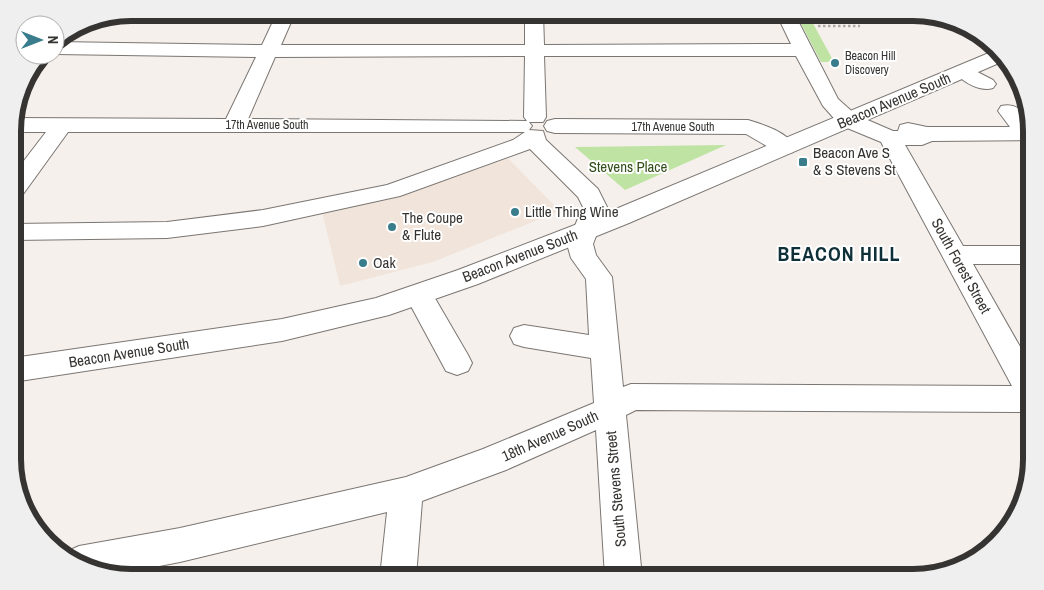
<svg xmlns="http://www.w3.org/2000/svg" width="1044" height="590" font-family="'Archivo Narrow',sans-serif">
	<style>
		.built { fill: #f1e5db }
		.green { fill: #bee3a3 }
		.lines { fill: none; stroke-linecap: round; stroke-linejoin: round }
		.minor-casing { stroke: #7b7672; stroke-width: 2 }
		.major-casing { stroke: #7b7672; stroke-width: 2 }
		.path { stroke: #afaaa7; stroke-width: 2.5; stroke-dasharray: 2.5 2.5; stroke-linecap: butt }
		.minor { fill: #fff; fill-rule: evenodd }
		.major { fill: #fff; fill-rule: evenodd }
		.poi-dot { fill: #397c8c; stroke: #fff; stroke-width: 2 }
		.labels { text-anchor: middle; stroke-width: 4; stroke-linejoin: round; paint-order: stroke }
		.far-poi-label { font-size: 12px; fill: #363432; stroke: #fff; text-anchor: start }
		.far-street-label { font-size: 12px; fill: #363432; stroke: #fff }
		.street-label { font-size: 15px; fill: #363432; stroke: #fff }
		.poi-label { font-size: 15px; fill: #363432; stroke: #fff; text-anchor: start }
		.park-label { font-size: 15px; fill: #324e1a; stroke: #fff }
		.district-label { font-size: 20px; font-weight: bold; letter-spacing: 1px; fill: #0f3038; stroke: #fff }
		.rim { fill: none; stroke: #363432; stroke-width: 6 }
	</style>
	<rect width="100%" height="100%" fill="#f6f0ec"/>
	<path class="built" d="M505,155L560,211L433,262L340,286L322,212Z"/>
	<path class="green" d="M797,16H809L834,62H821Z
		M726,145L625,190L575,147Z"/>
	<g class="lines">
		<defs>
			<path id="minor" d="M277,13H295L281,45H525V13H543L544,45L791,44L776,13H794L838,99L856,115L893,131H898L900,125L908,123L927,127H1010L998,111L1001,106C1023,101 1031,122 1031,140L932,141L922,145H905L963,246H1031V264H973L1031,366V412L636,410L626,415L642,577H605L596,430L506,470L422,501L416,577H380L387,512L180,562L118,574L72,562L65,555L66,552L79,546L180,528L406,477L483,449L594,403L591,358L524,347L514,344L510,336L514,328L524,325L589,335L586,279L571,258L567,244L583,207L578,197L530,149L400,196L263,226L167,238L13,240V224L167,222L263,210L387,185L513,140L525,132H68L21,197L13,199V175L46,132H13V118L226,119L256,57L55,54V42L262,45ZM525,56L524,117L527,121L248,119L275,57ZM544,56H796L823,106L840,125L881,142L1012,386L631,384L623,387L612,277L596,255L593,244L607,207L598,189L546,140L543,131L529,130L532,126L529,122H543L546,117Z
				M867,13H885L886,14L883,18C876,20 872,19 867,13Z
				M964,65L993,80L996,84L993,88C980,92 962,82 954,71L957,67Z
				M555,119L748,120C765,125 786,132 796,147L793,152L785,154L777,152L746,134L555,133L547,131L544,126L547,121Z
				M419,285L429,288L468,355L472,363L468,371L457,375L446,371L405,295L409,288Z"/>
			<path id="major" d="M996,50L1006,60L629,223L478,284L389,315L282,341L13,382V358L282,319L376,298L458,270L611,211Z"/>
		</defs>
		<use href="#minor" class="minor-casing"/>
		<use href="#major" class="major-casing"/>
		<path class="path" d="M830,17L834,24
			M818,26H860"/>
		<use href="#minor" class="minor"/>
		<use href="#major" class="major"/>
	</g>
	<g class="poi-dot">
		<circle cx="835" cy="63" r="5"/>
		<rect x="798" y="157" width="10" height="10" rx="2.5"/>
		<circle cx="515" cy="212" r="5"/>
		<circle cx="392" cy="227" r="5"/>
		<circle cx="363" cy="263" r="5"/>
	</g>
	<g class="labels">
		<g class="far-poi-label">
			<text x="845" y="60">Beacon Hill<tspan x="845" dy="14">Discovery</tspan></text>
		</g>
		<g class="far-street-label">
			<text x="267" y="129">17th Avenue South</text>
			<text x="673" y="131">17th Avenue South</text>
		</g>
		<g class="street-label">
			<text transform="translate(894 101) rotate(-23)" y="5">Beacon Avenue South</text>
			<text transform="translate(520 256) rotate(-21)" y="5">Beacon Avenue South</text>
			<text transform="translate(961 266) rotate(61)" y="5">South Forest Street</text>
			<text transform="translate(129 353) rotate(-9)" y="5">Beacon Avenue South</text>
			<text transform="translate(550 436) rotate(-24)" y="5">18th Avenue South</text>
			<text transform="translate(616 489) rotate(-95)" y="5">South Stevens Street</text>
		</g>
		<g class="poi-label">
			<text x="813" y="158">Beacon Ave S<tspan x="813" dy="17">&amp; S Stevens St</tspan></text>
			<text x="525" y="217">Little Thing Wine</text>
			<text x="402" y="223">The Coupe<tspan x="402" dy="17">&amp; Flute</tspan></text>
			<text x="373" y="268">Oak</text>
		</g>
		<g class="park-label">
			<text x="628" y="172">Stevens Place</text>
		</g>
		<g class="district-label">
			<text x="839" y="261">BEACON HILL</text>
		</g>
	</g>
	<path d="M0 0H1044V590H0ZM131 21H913A110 110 0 0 1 1023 131V459A110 110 0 0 1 913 569H131A110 110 0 0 1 21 459V131A110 110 0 0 1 131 21Z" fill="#efefef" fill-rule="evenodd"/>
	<path class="rim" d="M131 21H913A110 110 0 0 1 1023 131V459A110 110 0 0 1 913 569H131A110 110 0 0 1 21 459V131A110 110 0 0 1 131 21Z"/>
	<g transform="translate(40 40) rotate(90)"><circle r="24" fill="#ffffff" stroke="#afaead"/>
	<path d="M0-4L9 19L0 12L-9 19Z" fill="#397c8c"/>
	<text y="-8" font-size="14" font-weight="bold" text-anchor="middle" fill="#363432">N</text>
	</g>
</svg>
